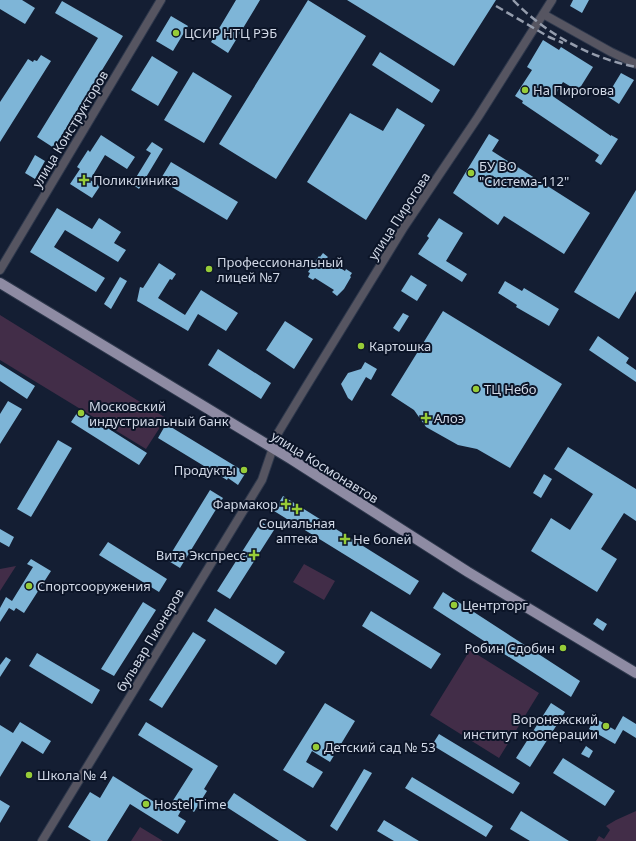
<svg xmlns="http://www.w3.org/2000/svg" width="636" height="841" font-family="'Noto Sans',sans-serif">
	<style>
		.green { fill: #422d48 }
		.building { fill: #7eb5d7 }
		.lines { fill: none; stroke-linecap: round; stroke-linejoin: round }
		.minor-casing { stroke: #2e384c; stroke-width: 10 }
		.major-casing { stroke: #2e384c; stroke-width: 12 }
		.minor { stroke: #565561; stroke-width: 8 }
		.major { stroke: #8e8ba3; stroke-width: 10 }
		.rail { stroke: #959dad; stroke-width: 2.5; stroke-dasharray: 8 4; stroke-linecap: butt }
		.poi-dot { fill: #97cc38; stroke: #0c1528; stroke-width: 1.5 }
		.labels { text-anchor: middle; stroke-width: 4; stroke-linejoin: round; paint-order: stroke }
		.poi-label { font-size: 13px; fill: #d1d8e6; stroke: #0c1528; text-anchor: start }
		.street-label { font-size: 13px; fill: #d1d8e6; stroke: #0c1528 }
	</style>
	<rect width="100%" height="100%" fill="#141e33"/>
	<path class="green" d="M0,315L166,418L146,449L0,360Z
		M304,564L335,581L324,600L293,582Z
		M16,566L0,591V569Z
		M470,650L539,693L499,758L430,715Z
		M636,811V841H596L599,836L604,839L610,830L606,826L616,820Z
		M140,827L163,841H131Z"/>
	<path class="building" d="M0,0H22L35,8L25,24L0,9Z
		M236,0H260L228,53L211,42Z
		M308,0L366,36L276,179L219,144Z
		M347,0H496L454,66Z
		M573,0H589L582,13L570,6Z
		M62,1L123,36L54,148L37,137L98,38L55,13Z
		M171,16L188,26L173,51L156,41Z
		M543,40L559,50L561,47L593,67L578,91L563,82L554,97L611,136V135L618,139L601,165L595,161L599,155L522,103L523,101L515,96L532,70L527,67Z
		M380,52L440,90L432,103L372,65Z
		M41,55L51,61L0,142V102L28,59L33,62L34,60L37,61Z
		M152,56L178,72L158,106L131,90Z
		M193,72L232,96L204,143L164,120Z
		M621,73L634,80L619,104L607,96Z
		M397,108L425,125L366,220L307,182L350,113L383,131Z
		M489,134L499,140L492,151L590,213L564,254L504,216L498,225L453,193Z
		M101,135L135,157L127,169L105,155L90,180L100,186L92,198L70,184L80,169L77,167L88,150L90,152Z
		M152,142L163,149L139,189L132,184L151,153L146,150Z
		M35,155L45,161L35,179L25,173Z
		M171,162L238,202L227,220L160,180Z
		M636,190V291L619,319L574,292Z
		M57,208L92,229L99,218L121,232L114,243L126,250L118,262L65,230L54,247L105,278L96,292L30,252Z
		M439,218L463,233L446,261L467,274L462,282L418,254L429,238L427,236Z
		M323,253L328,257L326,259L345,271L346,269L352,273L350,276L351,277L344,289L337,296L332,292L334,290L315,278L313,280L308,277L310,273L308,272L319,256L320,257Z
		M159,263L176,274L172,280L170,279L158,298L185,315L201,290L238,313L226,331L198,314L188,331L137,301L140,287L143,288Z
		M411,275L427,285L417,301L401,291Z
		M120,277L127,281L111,309L104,304Z
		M505,281L522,291L524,288L559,309L549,326L516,307L517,305L498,293Z
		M443,311L562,384L510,468L477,449L458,445L426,427L414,410L391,395Z
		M403,313L409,316L399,332L393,328Z
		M285,321L313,339L294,369L266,350Z
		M598,336L629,358L626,363L636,370V382L589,350Z
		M218,349L271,383L261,399L208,365Z
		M365,362L377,369L371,380L366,377L352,401L348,398L341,384L348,373L361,369Z
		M0,364L35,386L27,399L0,381Z
		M8,401L22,409L0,444V414Z
		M79,410L147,453L139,465L71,422Z
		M166,424L240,469L243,466L248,469L238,485L228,478L227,480L158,438Z
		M58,440L72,448L31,517L17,509Z
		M568,447L636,489V521L624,513L601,549L617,559L597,592L531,551L551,518L570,530L593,494L554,469Z
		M544,474L552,479L541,498L533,493Z
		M210,490L223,498L180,568L167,560Z
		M283,496L419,581L410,595L274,511Z
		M261,522L274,530L230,599L217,591Z
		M0,529L14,537L9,547L0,542Z
		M108,542L167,579L159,592L99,555Z
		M31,559L51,571L24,613L16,608L14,611L9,608L0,622V608L6,597L12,601L33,567L27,564Z
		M443,592L580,681L571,697L433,608Z
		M143,602L156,610L114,676L101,669Z
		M215,608L285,652L276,665L207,621Z
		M371,611L441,654L431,669L362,626Z
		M597,618L607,624L603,631L593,624Z
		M193,632L206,640L162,708L149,700Z
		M37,653L100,690L92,704L29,666Z
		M6,657L11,660L0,677V665Z
		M325,703L355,721L330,762L312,751L306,762L323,772L313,788L283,770Z
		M551,703L565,712L530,767L516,758Z
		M623,716L636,724V738L623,730L615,744L589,729L595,718L615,730Z
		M20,722L51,741L43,754L22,741L0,777V725L13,733Z
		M146,722L218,766L204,789L207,791L194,812L184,805L178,816L186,821L178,834L130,804L107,841H91L68,827L90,792L100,798L113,776L167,810L193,769L138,735Z
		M439,734L520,783L513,794L432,745Z
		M586,746L593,751L589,758L581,754Z
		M563,758L615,791L605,806L553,773Z
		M364,769L372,773L337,831L330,826Z
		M412,777L493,826L486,837L405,788Z
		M234,793L307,841H279L225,806Z
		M0,800L10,806L0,823Z
		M521,811L569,841H530L510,829Z
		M384,820L419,841H394L377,831Z"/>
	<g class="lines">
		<defs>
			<path id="minor" d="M543,14L611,52L636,64
				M0,270L161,0
				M42,841L262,480L278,433L304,390L404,227L478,117L552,0"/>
			<path id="major" d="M0,283L291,459L468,572L636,673"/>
		</defs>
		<use href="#minor" class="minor-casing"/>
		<use href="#major" class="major-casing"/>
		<use href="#minor" class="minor"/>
		<use href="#major" class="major"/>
		<path class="rail" d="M513,0C546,34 590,58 636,67
			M496,6L549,37L563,43"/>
	</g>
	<g class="poi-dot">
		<circle cx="176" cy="33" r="4"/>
		<circle cx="525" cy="90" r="4"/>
		<circle cx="471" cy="173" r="4"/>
		<path d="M82 174h4v4h4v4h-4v4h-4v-4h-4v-4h4z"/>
		<circle cx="209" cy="269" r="4"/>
		<circle cx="361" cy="346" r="4"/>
		<circle cx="476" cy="389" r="4"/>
		<circle cx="81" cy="413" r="4"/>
		<path d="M424 412h4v4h4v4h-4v4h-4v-4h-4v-4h4z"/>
		<circle cx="244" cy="470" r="4"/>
		<path d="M284 498h4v4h4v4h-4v4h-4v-4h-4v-4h4z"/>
		<path d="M295 503h4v4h4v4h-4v4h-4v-4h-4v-4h4z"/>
		<path d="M343 533h4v4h4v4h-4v4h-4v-4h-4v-4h4z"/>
		<path d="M252 549h4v4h4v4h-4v4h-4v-4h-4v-4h4z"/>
		<circle cx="29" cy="586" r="4"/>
		<circle cx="454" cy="605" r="4"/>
		<circle cx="563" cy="648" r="4"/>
		<circle cx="606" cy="726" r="4"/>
		<circle cx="316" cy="747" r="4"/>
		<circle cx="29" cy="775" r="4"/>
		<circle cx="146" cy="804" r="4"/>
	</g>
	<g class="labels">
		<g class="poi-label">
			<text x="184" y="38">ЦСИР НТЦ РЭБ</text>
			<text x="533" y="95">На Пирогова</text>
			<text x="479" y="171">БУ ВО<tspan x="479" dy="15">"Система-112"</tspan></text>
			<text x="93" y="185">Поликлиника</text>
			<text x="217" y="267">Профессиональный<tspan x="217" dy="15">лицей №7</tspan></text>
			<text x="369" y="351">Картошка</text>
			<text x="484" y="394">ТЦ Небо</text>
			<text x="89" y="411">Московский<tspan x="89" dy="15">индустриальный банк</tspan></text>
			<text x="434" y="423">Алоэ</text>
			<text x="236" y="475" text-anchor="end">Продукты</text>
			<text x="278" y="509" text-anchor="end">Фармакор</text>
			<text x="297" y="528" text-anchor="middle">Социальная<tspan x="297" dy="15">аптека</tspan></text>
			<text x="353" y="544">Не болей</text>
			<text x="246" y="560" text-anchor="end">Вита Экспресс</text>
			<text x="37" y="591">Спортсооружения</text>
			<text x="462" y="610">Центрторг</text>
			<text x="555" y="653" text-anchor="end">Робин Сдобин</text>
			<text x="598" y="724" text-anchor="end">Воронежский<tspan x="598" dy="15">институт кооперации</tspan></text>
			<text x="324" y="752">Детский сад № 53</text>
			<text x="37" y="780">Школа № 4</text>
			<text x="154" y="809">Hostel Time</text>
		</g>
		<g class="street-label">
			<text transform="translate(70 129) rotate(-59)" y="5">улица Конструкторов</text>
			<text transform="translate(399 216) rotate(-57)" y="5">улица Пирогова</text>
			<text transform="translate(325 467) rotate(32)" y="5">улица Космонавтов</text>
			<text transform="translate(150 640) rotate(-59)" y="5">бульвар Пионеров</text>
		</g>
	</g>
</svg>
